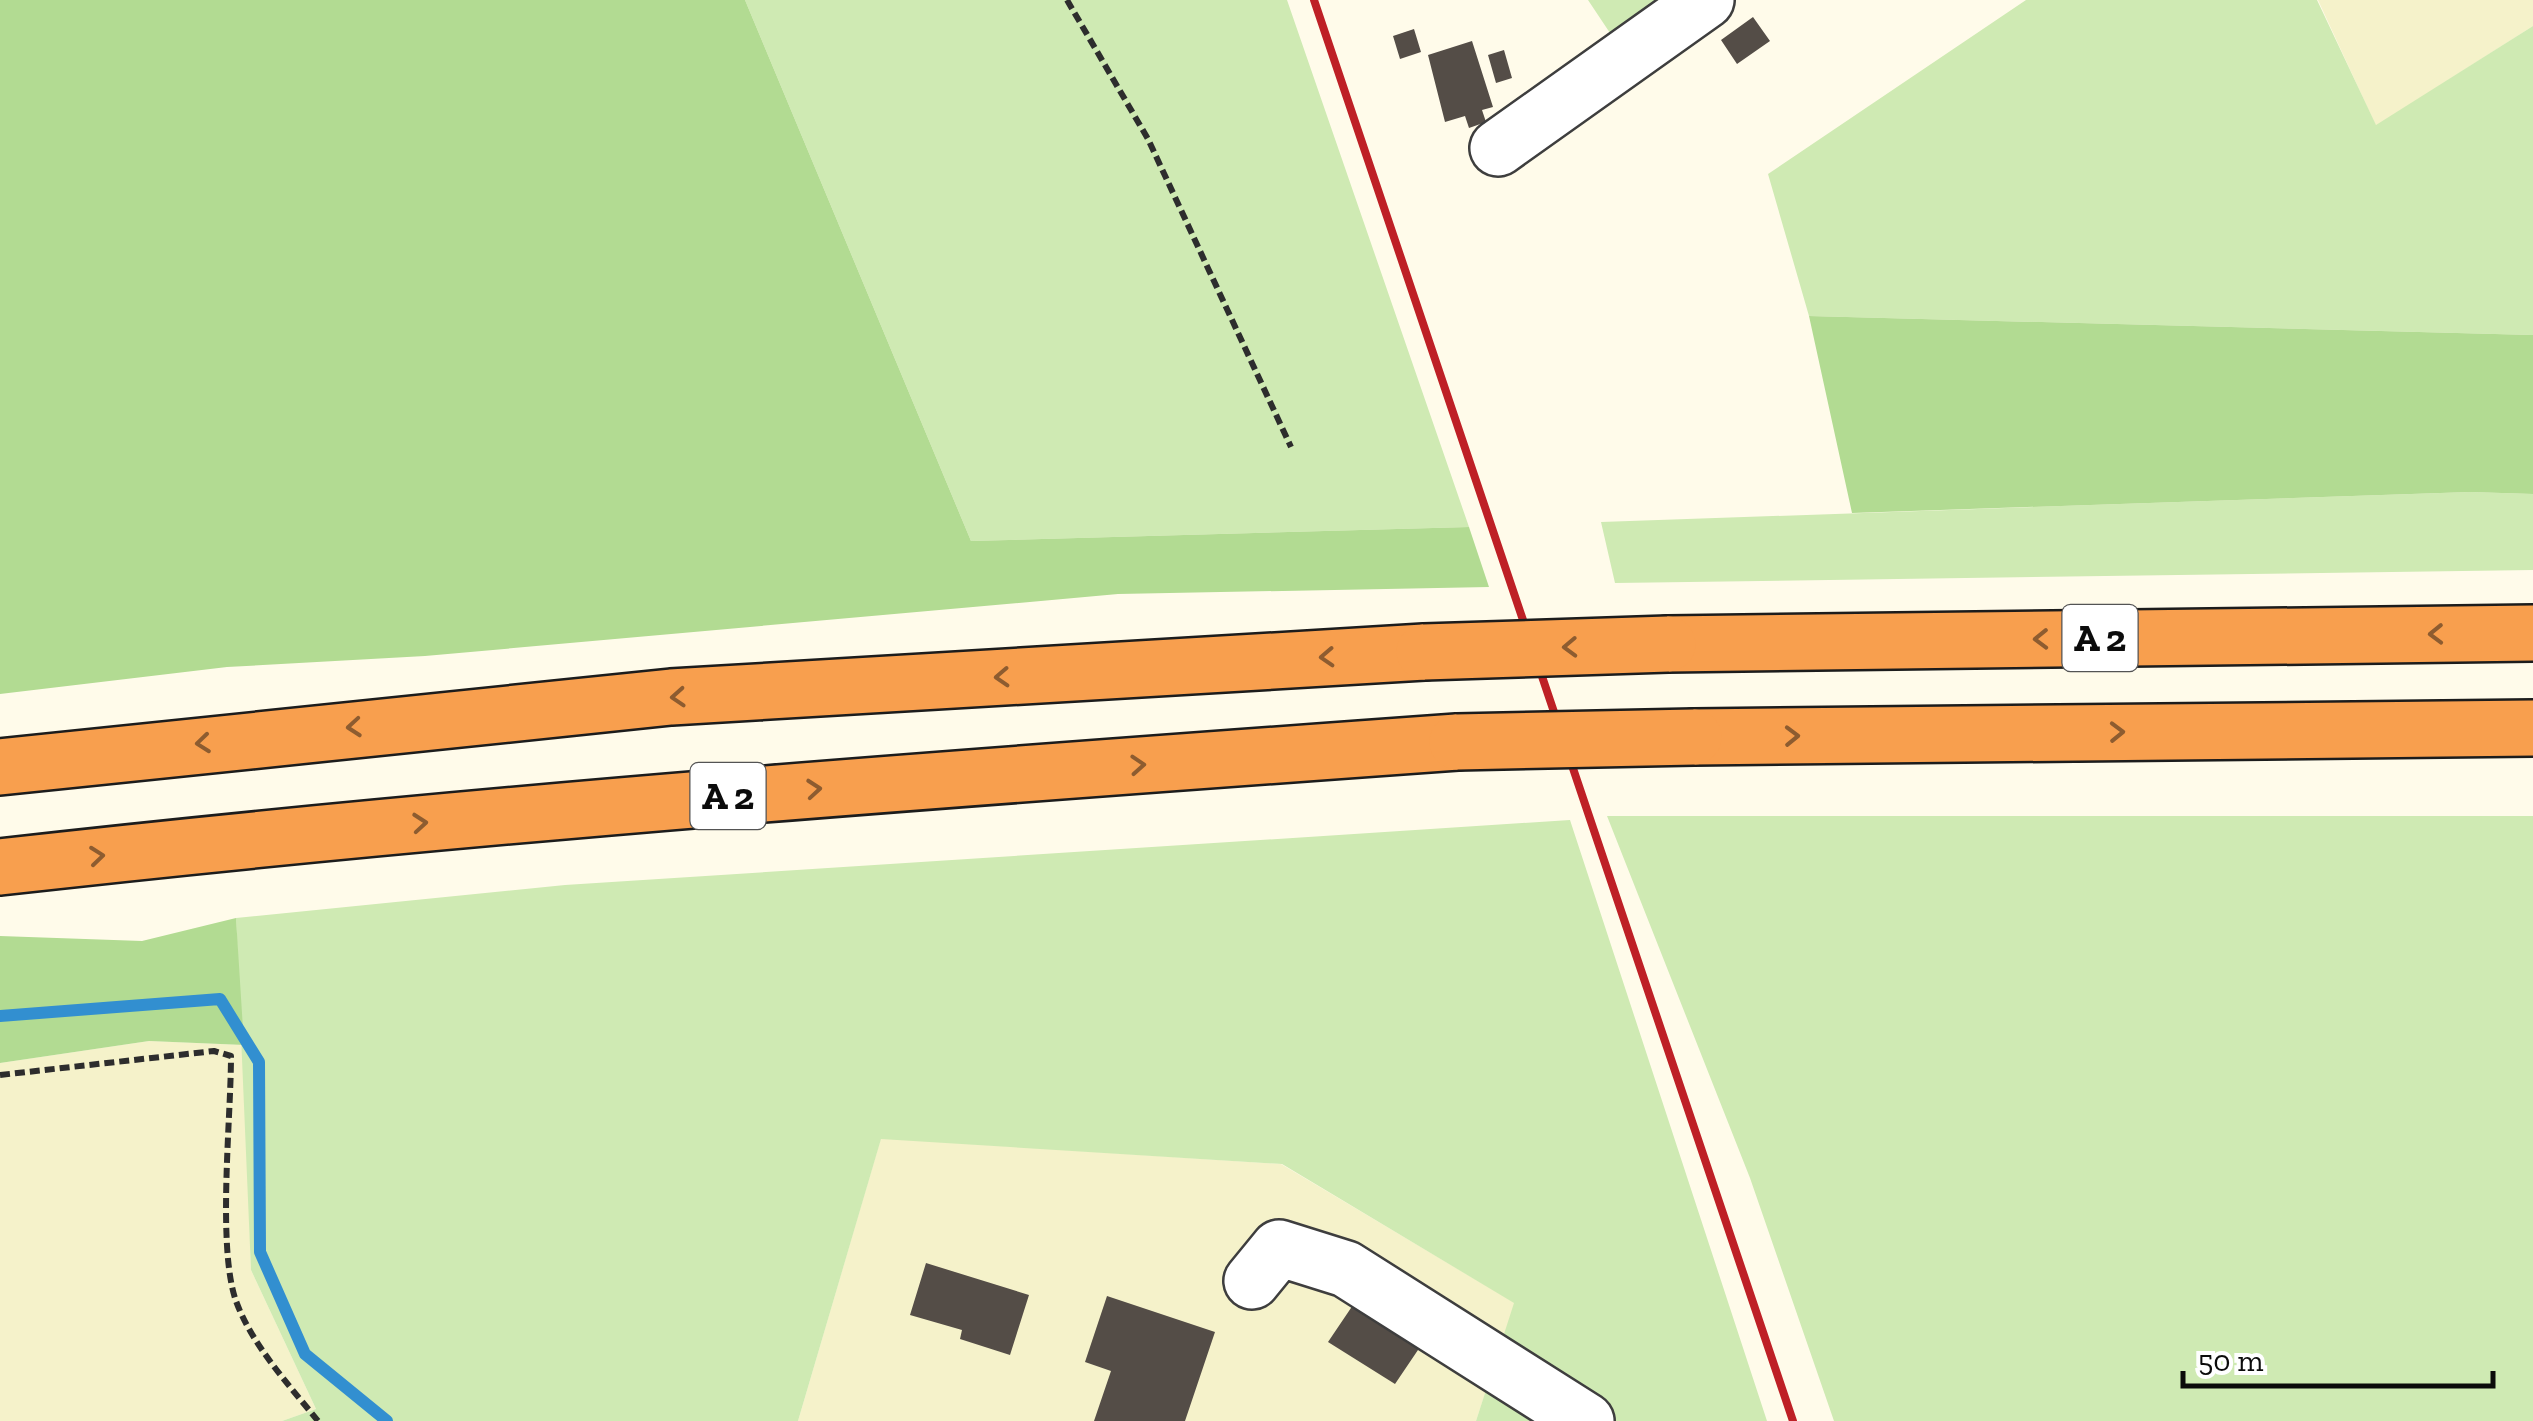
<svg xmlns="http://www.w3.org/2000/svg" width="2533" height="1421" font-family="'Zilla Slab',serif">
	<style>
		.farmland { fill: #f5f2ca }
		.green { fill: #cfeab3 }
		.forest { fill: #b2db92 }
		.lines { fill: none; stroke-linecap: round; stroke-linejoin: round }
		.stream { stroke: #328fd0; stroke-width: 12 }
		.building { fill: #544d47 }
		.minor-casing { stroke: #3e3e3e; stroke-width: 60 }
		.highway-casing { stroke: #1c1c1c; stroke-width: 60 }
		.path { stroke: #2d2d2d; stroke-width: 6; stroke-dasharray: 10 5; stroke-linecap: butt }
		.minor { stroke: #fff; stroke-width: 55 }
		.highway { stroke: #f89f4e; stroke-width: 55 }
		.rail { stroke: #be2026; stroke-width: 8 }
		.highway-bridge-casing { stroke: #1c1c1c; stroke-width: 60; stroke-linecap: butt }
		.highway-bridge { stroke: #f89f4e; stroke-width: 55 }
		.oneway { stroke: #8d5c30 }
		.labels { text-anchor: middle; stroke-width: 10; stroke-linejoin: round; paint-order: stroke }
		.shield { fill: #fff; stroke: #545454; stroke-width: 2.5 }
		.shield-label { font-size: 38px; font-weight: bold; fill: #0b0b0b }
	</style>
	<rect width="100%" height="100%" fill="#fffbea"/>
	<path class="farmland" d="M2318,0H2533V26L2376,126Z
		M149,1041L244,1045L251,1270L316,1409L282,1421H0V1063Z
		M881,1138L1281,1164L1515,1303L1476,1421H798Z"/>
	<path class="green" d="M745,0H1287L1469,527L971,541Z
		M1588,0H1687L1620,48Z
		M2026,0H2317L2376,125L2533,26V335L1809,316L1768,174Z
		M2470,492L2533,494V570L1615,583L1601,522Z
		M1607,816H2533V1421H1834L1750,1178Z
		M1570,820L1767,1421H1476L1514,1303L1282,1164L881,1139L798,1421H282L316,1409L251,1270L236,918L565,885Z"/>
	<path class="forest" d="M0,0H745L971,541L1469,527L1489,587L1118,594L425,656L227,667L0,694Z
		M1809,316L2533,335V494L2470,492L1852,513Z
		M236,918L244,1045L149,1041L0,1063V936L142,941Z"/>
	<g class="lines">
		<path class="stream" d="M0,1016L220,999L259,1062L260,1252L305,1354L387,1421"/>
	</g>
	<path class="building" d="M1753,17L1770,41L1737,64L1721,40Z
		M1414,29L1421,52L1400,59L1393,36Z
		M1472,41L1493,107L1482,110L1486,122L1469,128L1465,116L1445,122L1428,55Z
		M1504,50L1512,78L1496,83L1488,55Z
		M926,1263L1029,1295L1010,1355L960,1339L962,1330L910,1315Z
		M1107,1296L1215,1332L1185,1421H1094L1111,1371L1085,1362Z
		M1353,1305L1420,1347L1395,1384L1328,1342Z"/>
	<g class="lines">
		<defs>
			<path id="minor" d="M1498,148L1706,0
				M1252,1281L1279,1248L1346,1269L1586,1421"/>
			<path id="highway" d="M1668,644L2533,633
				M1694,737L2533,728
				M0,767L671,697L1424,652
				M0,867C485,812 971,777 1457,742"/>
		</defs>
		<use href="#minor" class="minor-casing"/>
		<use href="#highway" class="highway-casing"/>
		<path class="path" d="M1067,0L1148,139L1291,447
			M0,1075L214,1051L231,1056C231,1119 217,1247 236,1301C252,1345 289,1385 318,1421"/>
		<use href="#minor" class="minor"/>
		<use href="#highway" class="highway"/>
		<path class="rail" d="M1314,0L1793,1421"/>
		<defs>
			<path id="highway-bridge" d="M1424,652L1668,644
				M1457,742L1694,737"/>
		</defs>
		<use href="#highway-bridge" class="highway-bridge-casing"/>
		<use href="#highway-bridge" class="highway-bridge"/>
	</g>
	<defs><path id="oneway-chevron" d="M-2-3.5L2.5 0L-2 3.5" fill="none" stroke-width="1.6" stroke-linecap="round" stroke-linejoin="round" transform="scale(2.5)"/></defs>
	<g class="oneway">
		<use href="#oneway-chevron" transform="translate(2436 634) rotate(179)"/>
		<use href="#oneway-chevron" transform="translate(2041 639) rotate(179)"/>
		<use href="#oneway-chevron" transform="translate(1570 647) rotate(178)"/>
		<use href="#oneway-chevron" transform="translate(1327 657) rotate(177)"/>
		<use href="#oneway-chevron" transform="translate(1002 677) rotate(177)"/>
		<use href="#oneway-chevron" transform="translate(678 697) rotate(176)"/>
		<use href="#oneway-chevron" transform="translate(354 727) rotate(175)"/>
		<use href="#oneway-chevron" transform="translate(2117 732) rotate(-1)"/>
		<use href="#oneway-chevron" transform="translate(1792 736) rotate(-1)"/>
		<use href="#oneway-chevron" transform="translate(203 743) rotate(174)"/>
		<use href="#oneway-chevron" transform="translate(1138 765) rotate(-4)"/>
		<use href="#oneway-chevron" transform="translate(814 789) rotate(-5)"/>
		<use href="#oneway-chevron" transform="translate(420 823) rotate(-5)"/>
		<use href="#oneway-chevron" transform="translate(97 856) rotate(-6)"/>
	</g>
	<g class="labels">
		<g class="shield">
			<rect x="2062.5" y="605" width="75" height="66" rx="8"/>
			<rect x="690.5" y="763" width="75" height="66" rx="8"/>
		</g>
		<g class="shield-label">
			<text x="2100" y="651">A 2</text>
			<text x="728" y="809">A 2</text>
		</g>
	</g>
	<path d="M2183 1371v15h310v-15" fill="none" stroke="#0b0b0b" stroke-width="5"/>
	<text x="2198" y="1371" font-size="30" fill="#0b0b0b" stroke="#ffffff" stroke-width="8" paint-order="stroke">50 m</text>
</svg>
